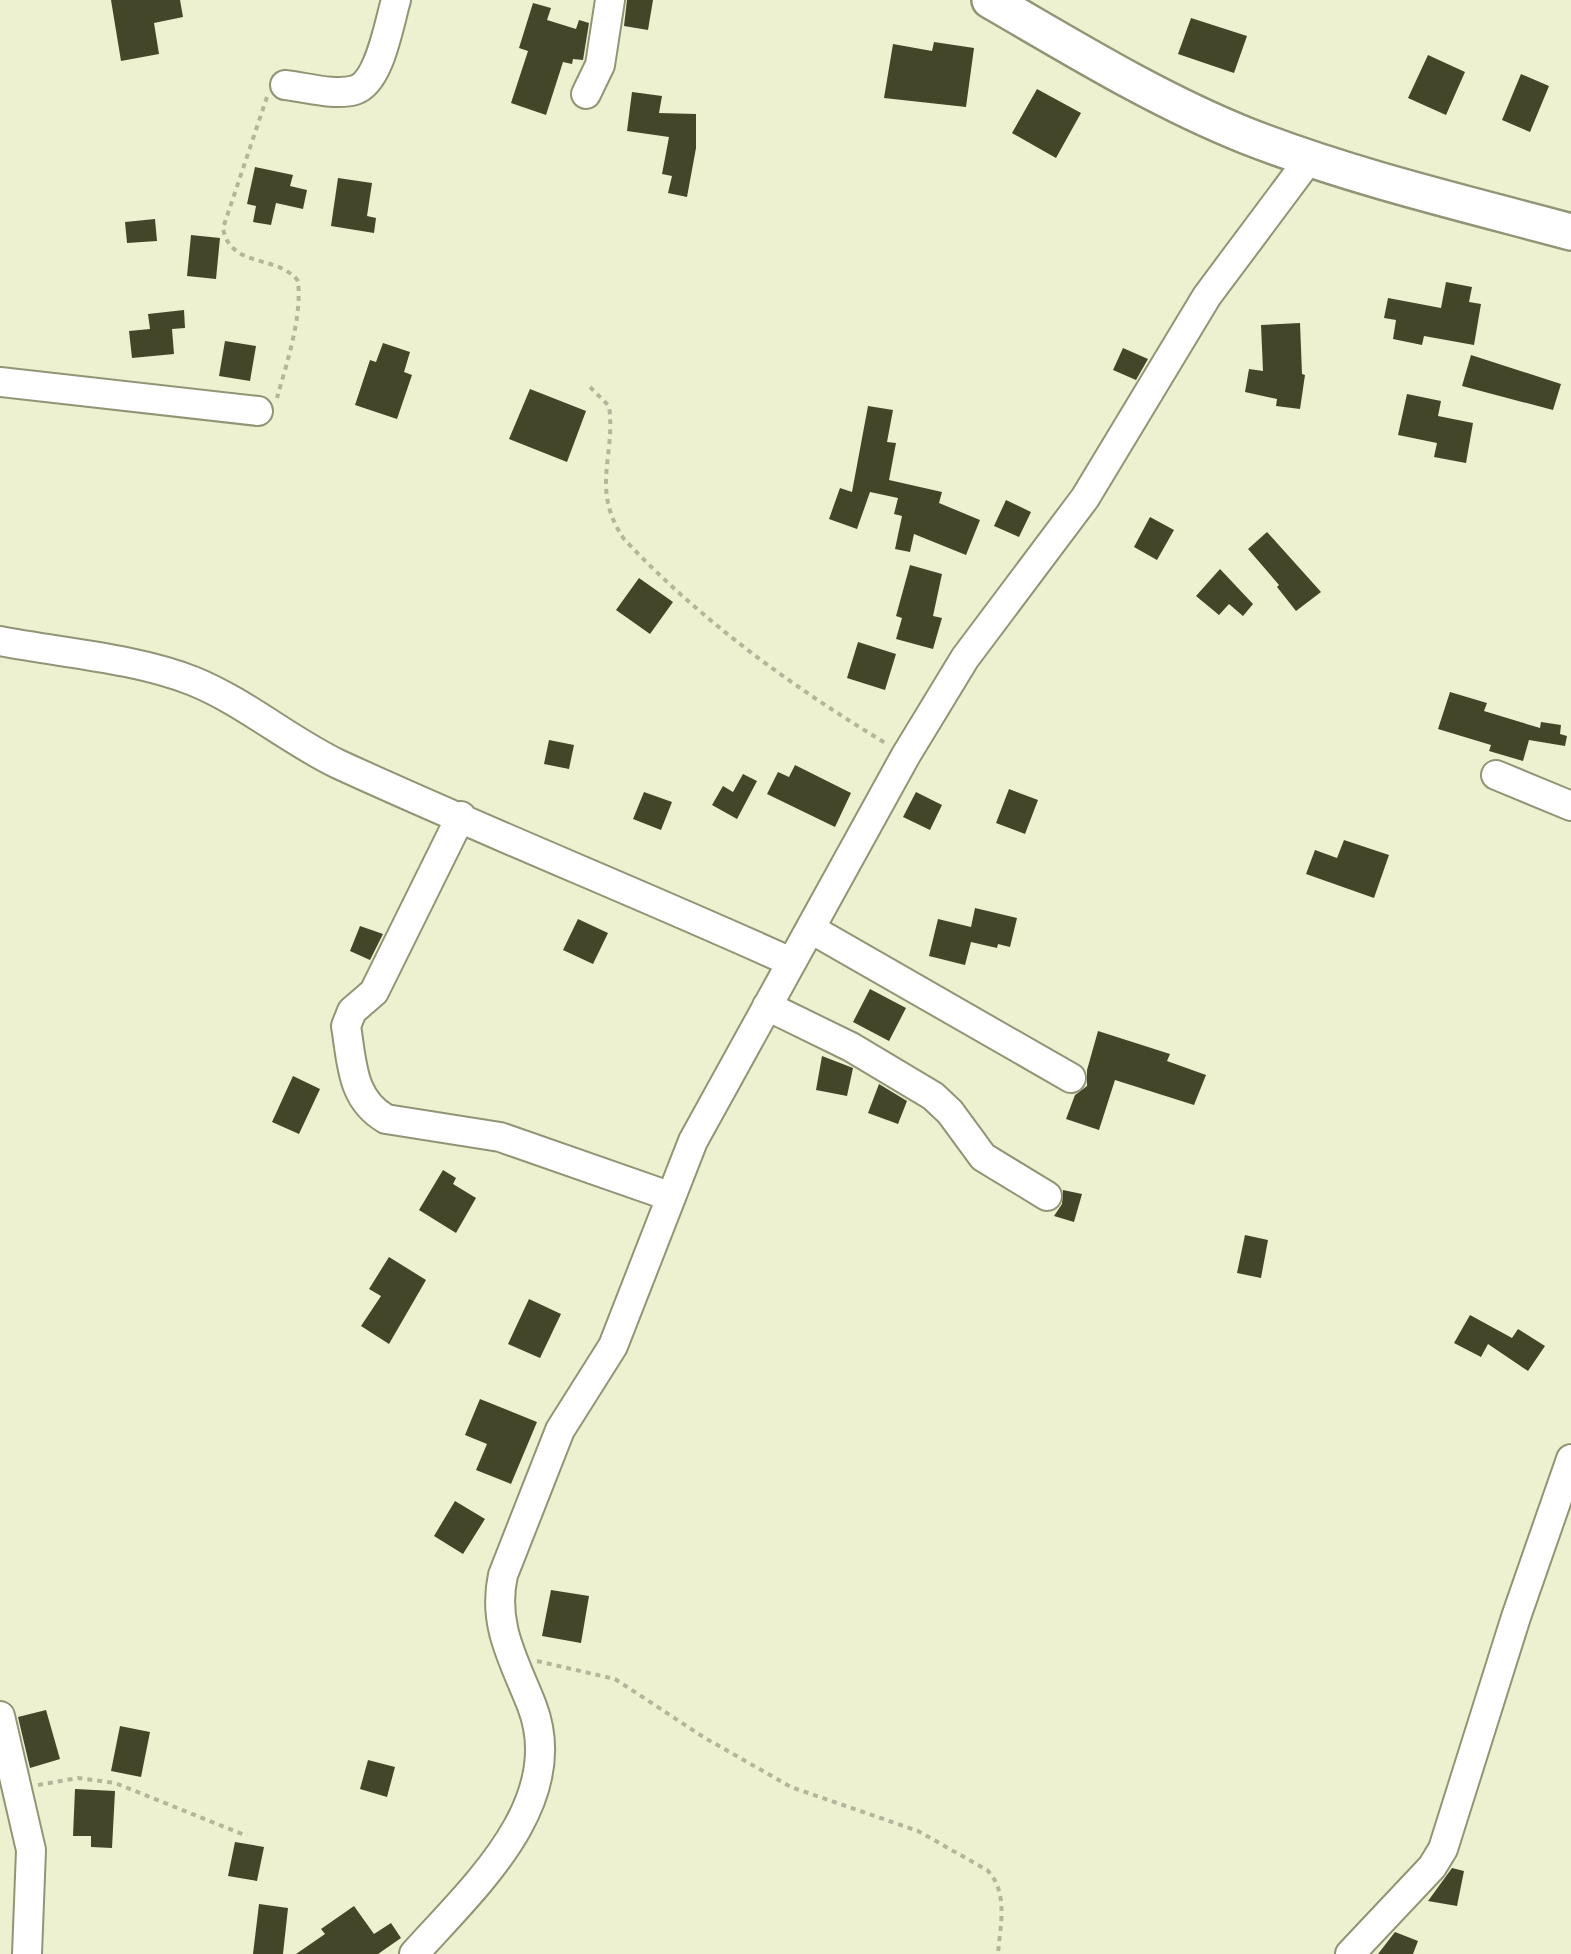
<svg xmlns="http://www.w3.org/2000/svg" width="1571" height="1954" font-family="'Public Sans',sans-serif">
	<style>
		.building { fill: #44462a }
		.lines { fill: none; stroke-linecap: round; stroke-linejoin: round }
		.minor-casing { stroke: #929476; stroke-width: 32 }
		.major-casing { stroke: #929476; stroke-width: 40 }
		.path { stroke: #b3b69b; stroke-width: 4; stroke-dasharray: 5 5; stroke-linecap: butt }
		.minor { stroke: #fff; stroke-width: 28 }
		.major { stroke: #fff; stroke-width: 35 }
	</style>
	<rect width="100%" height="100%" fill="#eef1d0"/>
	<path class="building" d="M111,0H180L183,17L154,23L159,54L121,61Z
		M627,0H653L648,30L624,26Z
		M533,3L551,8L547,20L576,29L579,20L589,23L583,60L573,59L572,64L563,62L546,115L511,103L528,51L519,48Z
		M1191,18L1247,36L1234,73L1178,54Z
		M934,42L974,48L966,107L884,98L893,44L932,51Z
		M1428,55L1465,72L1446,115L1408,98Z
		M1521,74L1549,86L1530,132L1502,120Z
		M1037,89L1081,113L1056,158L1012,133Z
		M632,92L662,96L659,113L696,114V148L687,197L668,193L672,176L662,174L669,137L627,131Z
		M255,167L293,175L290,186L307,190L303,209L276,203L271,225L253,222L256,206L247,204Z
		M338,178L372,183L367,216L376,218L374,233L331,226Z
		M155,219L157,241L127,243L125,222Z
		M191,235L220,238L216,279L187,276Z
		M1446,282L1472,287L1469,302L1481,304L1474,345L1424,336L1422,345L1393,339L1396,320L1384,318L1388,298L1441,308Z
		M184,310L185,328L172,329L174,354L132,358L129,331L150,329L148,314Z
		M1300,323L1302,374L1305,375L1300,409L1276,406L1277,399L1245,392L1249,369L1263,371L1261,325Z
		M225,341L256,346L250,381L219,376Z
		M383,343L410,352L404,372L412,375L397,419L355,405L370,360L376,362Z
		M1123,348L1148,359L1136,380L1113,370Z
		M1471,355L1561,384L1553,410L1462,386Z
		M530,389L586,411L567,462L509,439Z
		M1407,394L1441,401L1438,416L1473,423L1466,463L1434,457L1437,443L1398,435Z
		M868,406L893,410L887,442L896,443L889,480L942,492L939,503L980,520L966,555L914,534L910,552L895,549L902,516L894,514L898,498L870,492L857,529L829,519L840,488L852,492Z
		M1006,500L1031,512L1019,537L994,526Z
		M1150,517L1174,530L1157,560L1134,547Z
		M1267,532L1321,592L1296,611L1277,587L1279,585L1248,549Z
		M910,565L942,574L933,616L942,618L933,649L896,639L902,618L896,616Z
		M1220,569L1253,604L1243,616L1229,604L1219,615L1196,596Z
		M639,578L673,602L650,634L616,610Z
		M858,642L896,654L885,690L847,678Z
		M1450,692L1487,703L1484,711L1540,728L1541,722L1561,725L1560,734L1567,736L1565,746L1529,740L1523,761L1489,751L1491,745L1438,729Z
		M549,740L574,745L569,769L544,764Z
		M795,765L851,793L835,827L767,794L778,772L789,777Z
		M743,774L757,781L737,819L712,805L723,786L733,792Z
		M1009,789L1038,800L1025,834L996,823Z
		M644,792L672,802L661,830L633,819Z
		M916,792L942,805L930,830L903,817Z
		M1344,840L1389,855L1374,898L1306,874L1315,850L1337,858Z
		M975,908L1017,918L1010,947L998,944L997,948L971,942L965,965L929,956L938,919L971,927Z
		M578,919L608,933L593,964L563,950Z
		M360,926L383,934L370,960L350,951Z
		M870,989L906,1008L889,1041L853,1022Z
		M1098,1031L1170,1054L1167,1061L1206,1075L1194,1105L1115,1080L1099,1130L1066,1119L1075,1095L1087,1086V1070Z
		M822,1056L853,1068L847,1096L816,1090Z
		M293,1076L320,1089L299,1134L272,1122Z
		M879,1084L907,1101L898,1124L868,1113Z
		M443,1170L456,1178L453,1184L476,1198L456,1233L419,1210Z
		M1063,1190L1082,1194L1074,1222L1054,1216L1062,1204Z
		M1245,1235L1268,1240L1261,1278L1237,1273Z
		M389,1257L426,1280L389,1344L361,1326L381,1296L369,1289Z
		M529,1299L561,1314L540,1358L508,1344Z
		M1470,1315L1512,1338L1518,1329L1545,1346L1528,1371L1488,1344L1481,1357L1454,1343Z
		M480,1399L537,1422L511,1484L476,1470L487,1444L465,1435Z
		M455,1501L485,1519L463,1554L434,1536Z
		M551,1590L589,1596L581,1643L542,1636Z
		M46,1710L60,1759L30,1768L18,1717Z
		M120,1726L150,1732L141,1777L111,1771Z
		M368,1760L395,1767L387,1797L360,1789Z
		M75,1789L115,1791L112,1848L91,1847V1836H73Z
		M235,1842L264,1847L257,1881L228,1876Z
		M1452,1868L1464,1871L1457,1906L1428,1901Z
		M259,1904L288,1908L283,1954H253Z
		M354,1906L374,1934L391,1923L401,1938L378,1954H296L325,1934L321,1929Z
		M1395,1932L1418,1941L1413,1954H1378Z"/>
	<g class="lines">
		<defs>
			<path id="minor" d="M285,85C305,87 335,96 355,90C380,82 389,23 396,0
				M586,94L600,65L610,0
				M0,382L258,411
				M0,641C62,653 135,658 193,681C245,702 288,740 338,764C488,833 641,894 791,962
				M1496,775L1571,806
				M461,816L374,992L352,1011L346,1026C352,1062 351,1099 386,1119L500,1137L669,1196
				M811,929L1071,1078
				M767,1006L851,1047L933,1096L950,1112L983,1157L1047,1196
				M0,1716L31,1850L27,1954
				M414,1954C472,1889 569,1803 532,1706C514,1660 492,1625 503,1575L560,1430L613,1346L693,1141L906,755L965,658L1085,498L1207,296L1310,158
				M1350,1954L1432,1867L1443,1849L1516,1617L1571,1459"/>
			<path id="major" d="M990,0C1073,48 1157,100 1247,136C1352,177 1463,203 1571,232"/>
		</defs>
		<use href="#minor" class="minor-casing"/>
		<use href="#major" class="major-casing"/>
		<path class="path" d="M267,97L223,228C230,269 278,254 298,281C302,318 287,362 277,398
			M590,387L609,406C616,457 590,489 624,539C700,620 791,686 887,744
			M537,1661L615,1679L705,1738L791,1787L918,1831L987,1870C1009,1892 1000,1926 998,1954
			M38,1785L78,1778L115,1783L247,1836"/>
		<use href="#minor" class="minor"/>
		<use href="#major" class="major"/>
	</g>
</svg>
